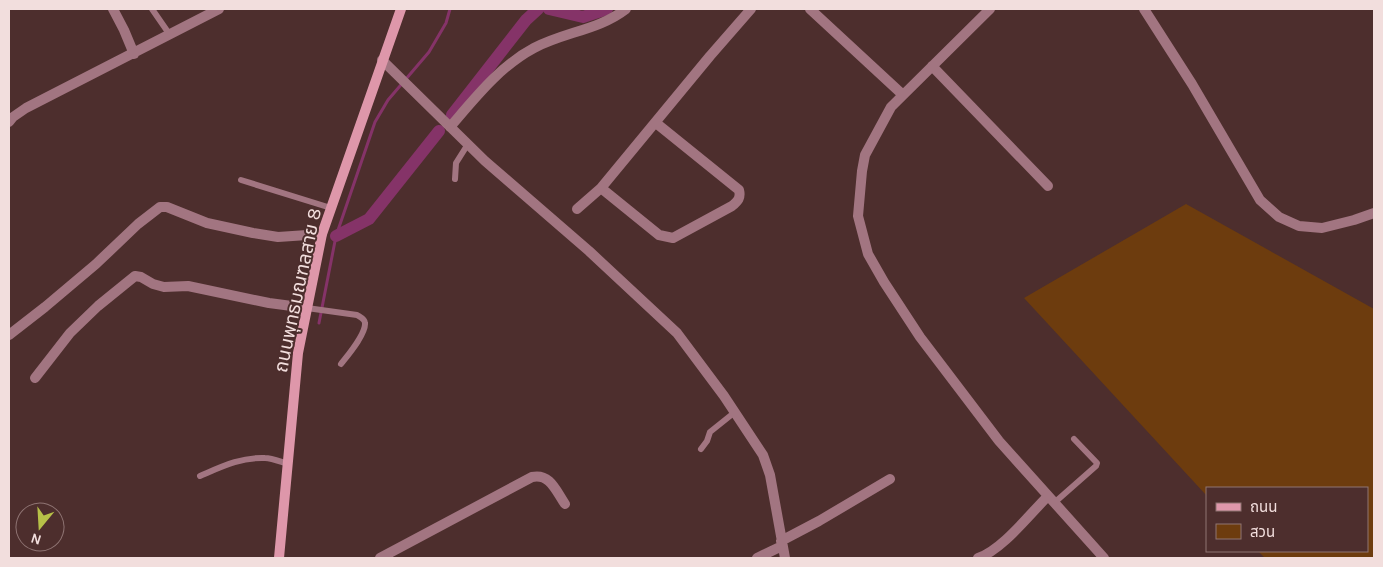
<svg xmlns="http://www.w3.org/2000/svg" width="1383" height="567" font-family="Karla,'Noto Sans Thai',sans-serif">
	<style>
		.green { fill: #6d3c0e }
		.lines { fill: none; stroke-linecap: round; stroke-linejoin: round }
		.stream { stroke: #853368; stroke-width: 3 }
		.canal { stroke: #853368; stroke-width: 12 }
		.lane { stroke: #a27581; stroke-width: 6 }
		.street { stroke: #a27581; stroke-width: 10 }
		.secondary { stroke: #de97aa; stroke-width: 10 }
		.labels { text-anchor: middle; stroke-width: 4; stroke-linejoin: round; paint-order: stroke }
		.street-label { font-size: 19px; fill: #f2dedd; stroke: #4d2e2d }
	</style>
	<rect width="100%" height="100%" fill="#4d2e2d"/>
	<path class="green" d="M1186,204L1374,309V558H1265L1258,551H1367V488H1207V496L1024,298Z"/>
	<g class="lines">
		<path class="stream" d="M319,323L336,236L375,122L388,100L429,52L446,23L450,9"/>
		<path class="canal" d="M549,9L583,17L607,9
			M452,115L526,20L538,9
			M336,236L369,219L439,131"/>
		<path class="lane" d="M152,9L170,35
			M455,179L456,163L468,144
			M241,180L331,208
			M307,308L357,315C360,317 365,319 365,323C366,334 348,355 341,364
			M701,449L707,441L710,432L735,412
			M200,476C221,467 241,457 265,458C272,458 281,462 288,464
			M1054,503L1096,466L1097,463L1074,439"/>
		<path class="street" d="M113,9L124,30L134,54
			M810,9L903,95
			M990,9L891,107L865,155L862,171L858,216L868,254L884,282L920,337L999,441L1104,558
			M1144,9L1192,84L1260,200L1279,217L1299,226L1322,228L1354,220L1374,213
			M382,60L485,161L589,251L677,333L724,396L763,455L770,475L785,558
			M932,66L1048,186
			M9,122L13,117L26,108L219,9
			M450,127C475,98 500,66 534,48C564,32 599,30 626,9
			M601,188L659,235L673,238L732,206C738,201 741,198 739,190L656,123
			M577,209L601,188L710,56L751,9
			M9,335L45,307L96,264L138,224L160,207H167L207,223L253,233L278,237L322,234
			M35,378L70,333L98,306L135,276L141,277L153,284L164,287L188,286L269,303L307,308
			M781,541L819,521L890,479
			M380,558L532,477C550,473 556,491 565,504
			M757,558L782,546
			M978,558C1002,550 1029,515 1048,496"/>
		<path class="secondary" d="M279,558L298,353L322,234L401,9"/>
	</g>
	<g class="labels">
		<g class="street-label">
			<text transform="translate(297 290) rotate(-78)" y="7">ถนนพุทธมณฑลสาย 8</text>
		</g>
	</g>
	<rect width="1383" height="567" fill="none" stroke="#f2dedd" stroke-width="20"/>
	<rect x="1206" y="487" width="162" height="65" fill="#4d2e2d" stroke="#8f7473"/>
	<rect x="1216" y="503" width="25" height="8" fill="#de97aa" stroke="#8f7473"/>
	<text x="1250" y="512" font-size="15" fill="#f2dedd">ถนน</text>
	<rect x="1216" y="524" width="25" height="15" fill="#6d3c0e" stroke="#8f7473"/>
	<text x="1250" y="537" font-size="15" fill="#f2dedd">สวน</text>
	<g transform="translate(40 527) rotate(198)"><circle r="24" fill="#4d2e2d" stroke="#8f7473"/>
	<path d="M0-4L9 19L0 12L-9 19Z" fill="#b7c148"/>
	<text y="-8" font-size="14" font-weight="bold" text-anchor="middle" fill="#f2dedd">N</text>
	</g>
</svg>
